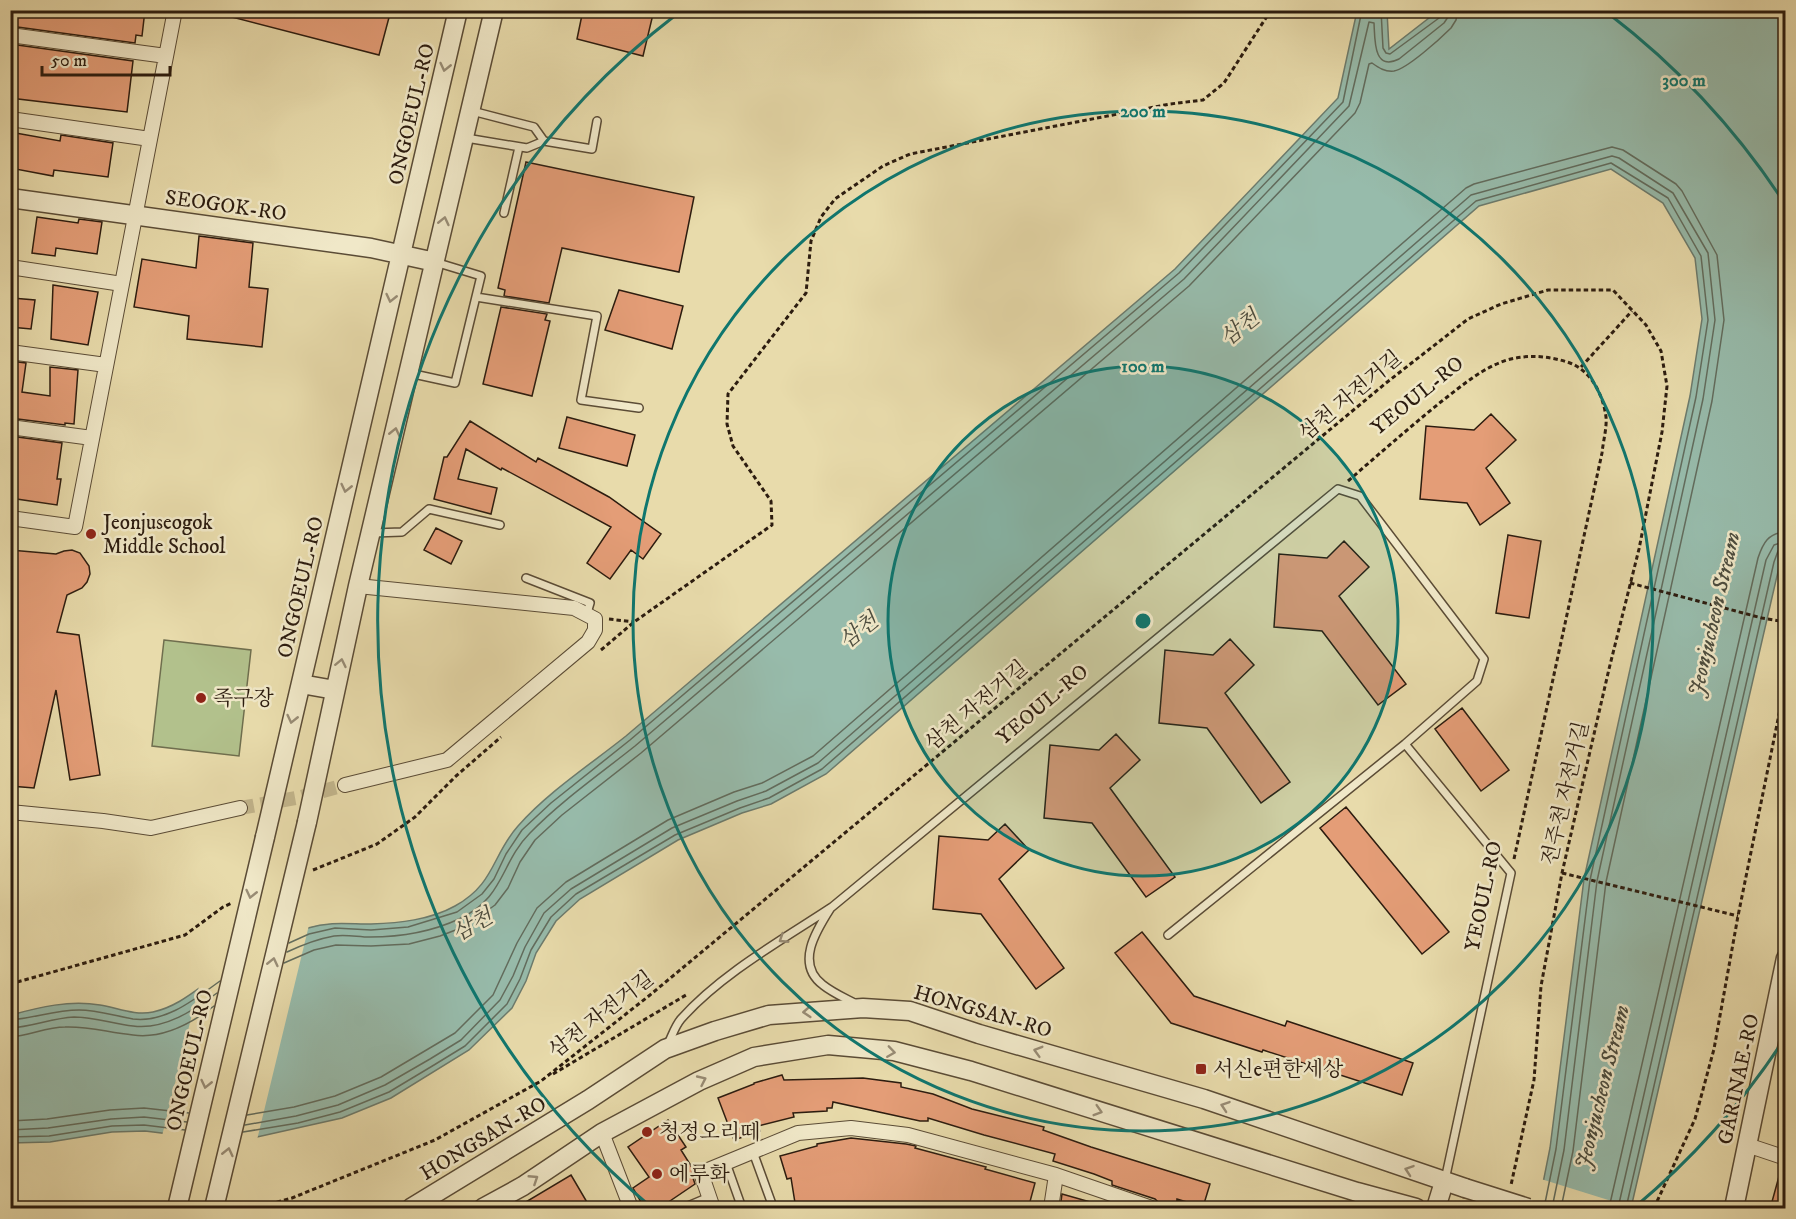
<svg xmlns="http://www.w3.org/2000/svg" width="1796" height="1219" font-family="'IM FELL DW Pica','Noto Serif KR',serif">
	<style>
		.green { fill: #b2c18c; stroke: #6f6e4e; stroke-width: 1.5 }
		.water { fill: #97bbab; stroke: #6c7b6d; stroke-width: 1.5 }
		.pier { fill: #e8dbab }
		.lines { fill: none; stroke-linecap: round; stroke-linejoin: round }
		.shore { stroke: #626c5d; stroke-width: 1.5 }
		.building { fill: #e49d77; stroke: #2c1c0f; stroke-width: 1.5 }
		.minor-tunnel { stroke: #c2b58c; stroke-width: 14; stroke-dasharray: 14 7; stroke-linecap: butt }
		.service-casing { stroke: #5b4c36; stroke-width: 10 }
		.minor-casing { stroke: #5b4c36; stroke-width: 16 }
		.tertiary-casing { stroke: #5b4c36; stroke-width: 21 }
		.path { stroke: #2c1c0f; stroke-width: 3; stroke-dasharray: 4.5 3; stroke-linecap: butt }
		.service { stroke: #f0e8c8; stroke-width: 7 }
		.minor { stroke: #f0e8c8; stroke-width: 14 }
		.tertiary { stroke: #f0e8c8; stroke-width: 18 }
		.tertiary-bridge-casing { stroke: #5b4c36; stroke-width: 21; stroke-linecap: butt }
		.tertiary-bridge { stroke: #f0e8c8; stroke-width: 18 }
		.oneway { stroke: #988c75 }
		.ring { fill: none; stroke: #0f766e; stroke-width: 3 }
		.poi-dot { fill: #8f2418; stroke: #f0e8c8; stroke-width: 2 }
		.labels { text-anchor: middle; stroke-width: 5; stroke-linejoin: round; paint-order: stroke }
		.street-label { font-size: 21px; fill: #2c1c0f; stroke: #f0e8c8 }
		.poi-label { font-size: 21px; fill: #2c1c0f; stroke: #f0e8c8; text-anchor: start }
		.water-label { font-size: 22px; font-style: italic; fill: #4c4c3e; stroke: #f0e8c8 }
		.centre { fill: #0f766e; stroke: #f0e8c8; stroke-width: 3 }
		.ring-label { font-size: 18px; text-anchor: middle; font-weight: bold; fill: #0f766e; stroke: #f0e8c8; stroke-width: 5; stroke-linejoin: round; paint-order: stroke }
	</style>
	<rect width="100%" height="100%" fill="#e8dbab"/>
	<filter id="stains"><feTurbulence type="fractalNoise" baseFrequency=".00333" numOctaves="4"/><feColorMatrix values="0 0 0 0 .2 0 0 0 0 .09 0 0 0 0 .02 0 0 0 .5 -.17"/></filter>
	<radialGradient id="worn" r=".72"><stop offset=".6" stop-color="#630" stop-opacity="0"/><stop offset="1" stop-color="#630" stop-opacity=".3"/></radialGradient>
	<path class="green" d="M164,640L251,650L239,756L152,746Z"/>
	<path class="water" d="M1357,11H1387L1389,49L1438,11H1785V548L1780,563L1631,1208H1538L1550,1148L1584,879L1690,396L1702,319L1695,258L1663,203L1611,169L1479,206L826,774L771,804L742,813L678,840L580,899L556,921L536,953L526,981L512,1008L469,1050L391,1098L342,1118L257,1137L218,1140L145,1131L112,1132L50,1142L11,1143V1015C40,1007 69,1000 100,1005C118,1008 135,1016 153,1012C181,1006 201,985 224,971C240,961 259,953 276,944C286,939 297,931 308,928C330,921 349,924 371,924C399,923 430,920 455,906C495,884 492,855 518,826C548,792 591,764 626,736L1175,269L1338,98Z"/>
	<path class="pier" d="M309,925L257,1140L218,1143L162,1136L199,986L222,969L265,943Z
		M1541,1179L1634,1208H1535Z"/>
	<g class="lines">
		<path class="shore" d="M1381,10L1383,48L1386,53L1390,54L1439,18L1441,10
			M289,943L309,934L335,928L371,930L408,927L457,912L482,894L494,879L506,854L522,830L551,803L630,740L1179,273L1343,102L1362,10
			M287,952C302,945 317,939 334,936C346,934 358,937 370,937C400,937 431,932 459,919C505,898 500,863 530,833C561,801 600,774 635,746L1184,279L1349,106L1369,22L1374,23C1375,39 1373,72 1399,59L1444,23L1448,17L1449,10
			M284,963L314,950L336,945L371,946L409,944L440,936L466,926L495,905L508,888L520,862L535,840L562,815L641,753L1189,286L1355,113L1360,103L1369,64L1372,63C1379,68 1385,72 1394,71C1407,69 1441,38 1451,28L1456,20L1458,10
			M10,1020C34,1018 55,1010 79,1010C97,1010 115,1016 133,1019C166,1023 195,999 220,981
			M10,1028C32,1027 52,1018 74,1017C95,1017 113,1024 133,1026C165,1030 194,1010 217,993
			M10,1037C29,1036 46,1027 65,1027C90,1026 109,1033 133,1035C162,1039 192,1023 214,1006
			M247,1115L294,1107L335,1096L381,1077L455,1033L493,995L517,943L537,908L566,882L668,820L734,792L762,783L813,756L1466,188L1474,184L1612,147L1623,150L1676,184L1682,191L1717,255L1724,320L1712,401L1606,882L1573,1151L1561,1208
			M10,1121L47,1119L110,1110L144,1108L189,1113
			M245,1125L296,1116L338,1105L385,1085L430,1059L461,1040L500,1000L513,976L525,947L544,913L571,889L672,828L737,801L766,791L818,763L1471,195L1612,156L1619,158L1673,193L1708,253L1715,320L1703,399L1597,881L1564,1150L1552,1208
			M10,1130L48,1128L111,1119L144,1117L187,1122
			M243,1132L298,1123L340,1112L389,1092L434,1065L465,1046L507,1004L520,979L531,950L551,917L576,894L675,835L740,808L769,798L822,769L1476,201L1611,163L1668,198L1701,256L1708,320L1696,397L1590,880L1556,1149L1544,1208
			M10,1137L49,1136L112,1126L144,1125L185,1130
			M1609,1208L1758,558C1763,543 1768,533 1786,532
			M1618,1208L1766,560L1774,545L1786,541
			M1626,1208L1774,562L1778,551L1786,548"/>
	</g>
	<path class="building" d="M10,10H145L142,36L136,35L135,43L10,26Z
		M224,10H391L379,55L224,15Z
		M583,10H654L643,56L577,39Z
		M10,44L133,61L127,112L10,98Z
		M10,132L60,141L61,135L113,143L108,177L54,170L53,176L10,168Z
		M526,162L694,197L679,272L562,248L549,303L504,296L505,290L498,288Z
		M37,217L78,223L79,219L102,222L97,254L56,248L55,256L32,253Z
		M199,236L253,243L249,287L268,289L262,347L187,339L189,316L134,307L142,259L196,268Z
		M53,285L98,292L88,345L51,339Z
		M619,290L683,306L672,349L605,330Z
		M12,298L35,300L31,329L10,327Z
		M501,307L547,314L545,320L550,321L532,396L483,384Z
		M10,361L26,363L22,392L50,396V367L78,370L74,424L65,423V425L10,418Z
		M1491,414L1516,440L1486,468L1510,503L1480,525L1467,503L1420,499L1426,426L1474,430Z
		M567,417L635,435L627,466L559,448Z
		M470,421L536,462L538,458L609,497L661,534L643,559L631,550L610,579L587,563L611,527L502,468L501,470L466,449L458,479L497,488L491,514L434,499L444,457H447Z
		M10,436L62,443L57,479H61L57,505L10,498Z
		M436,528L462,541L451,564L424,550Z
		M1508,535L1541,541L1529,618L1496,613Z
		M1344,541L1369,567L1339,596L1406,684L1378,705L1322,631L1274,627L1279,554L1327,558Z
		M10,550L56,554L64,551L72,550L80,553L89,566L90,574L87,582L82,588L67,595L57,632L79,635L100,775L70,780L56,690L34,788L10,786Z
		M1230,639L1254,665L1225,693L1290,782L1261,803L1207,728L1159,723L1165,650L1213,655Z
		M1462,708L1509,770L1481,791L1435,729Z
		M1116,734L1140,760L1110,788L1175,877L1146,897L1092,823L1044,818L1050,745L1099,750Z
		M1346,807L1449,932L1422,954L1320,828Z
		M1005,824L1029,850L999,879L1064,968L1036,989L981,914L933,909L939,836L988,840Z
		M1142,932L1194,996L1285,1026L1287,1021L1413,1063L1402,1095L1263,1050L1262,1052L1171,1023L1115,953Z
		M782,1075L784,1080L863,1078L901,1083V1087L933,1094L972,1109L1044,1127L1043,1130L1091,1147L1210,1184L1203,1207L1177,1199L1176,1209H1161L1159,1203L1155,1199L1112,1185V1181L1094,1174L1053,1161L1055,1154L984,1135L928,1118V1121H920L833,1102L832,1108H827V1111L793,1113L794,1117L758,1126L760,1131L734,1140L718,1098L754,1084V1083Z
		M668,1120L686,1147L681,1150L693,1169L692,1175L695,1184L658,1209H645L633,1188L649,1177L628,1147Z
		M851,1138L906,1144L916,1146L915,1148L986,1167L985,1169L1035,1183L1028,1209H796L791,1178L787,1179L780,1156L817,1146V1144Z
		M1781,1169L1785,1170V1209H1770Z
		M571,1175L591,1209H514Z
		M1062,1194L1101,1205L1100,1209H1060Z"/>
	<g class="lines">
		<path class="minor-tunnel" d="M240,808L301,797L345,785"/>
		<defs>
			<path id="service" d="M472,111L534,127L544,141
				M466,138L527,148L544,141L592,149L597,121
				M504,213L519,147
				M476,297L597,316L581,400L639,408
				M409,373L455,383L481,276L435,262
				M373,533L402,532L429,509L500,525
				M526,578L590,603L587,613
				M1405,744L1511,873L1445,1180
				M830,909C816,931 795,964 823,985C833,993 845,998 856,1004
				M668,1044C672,1036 675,1026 681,1019C721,974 782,940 832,907L1338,489L1360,496L1484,659L1477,681L1405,744L1168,935
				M753,1152L773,1207
				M726,1163L742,1208
				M683,1208L709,1197"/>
			<path id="minor" d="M10,35L166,56
				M10,119L150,139
				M10,267L122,284
				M10,352L106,365
				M10,427L92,438
				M10,518L75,527L175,10
				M345,785L447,760L588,642L595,630V619L574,608L358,586
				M10,812L103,821L151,828L240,808
				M602,1133L631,1208
				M1747,1145L1786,1158
				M1056,1175L1152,1208
				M713,1208L701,1173L798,1133L851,1128L908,1135L1056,1175L1051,1208"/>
			<path id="tertiary" d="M10,198L371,248L435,262
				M301,684L335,690
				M307,822L358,586L494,10
				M265,837L458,10
				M411,1208L588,1100L665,1049L715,1031L769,1015L863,1008L910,1011L979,1034L1204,1099L1465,1188
				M483,1208L523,1186L602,1133L699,1081L754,1057L828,1045L894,1051L971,1071L1357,1192L1416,1208
				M1436,1208L1444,1182
				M1734,1208L1786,958"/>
		</defs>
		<use href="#service" class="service-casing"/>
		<use href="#minor" class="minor-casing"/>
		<use href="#tertiary" class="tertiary-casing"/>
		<path class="path" d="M1581,367L1632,311
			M1348,481C1379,454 1410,427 1442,401C1463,385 1482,368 1507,360C1528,354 1550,356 1570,363C1591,371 1603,394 1606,417C1607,428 1603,442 1602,453L1514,859
			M1630,583L1762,618L1786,622
			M609,619L634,622
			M601,650L634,622L772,525L771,501L733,446L727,424L728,394L806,293L811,241L821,217L835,199L883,166L910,154L1170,104L1203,100L1224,83L1271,10
			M313,870L377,844L415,817L456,776L501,737
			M1562,873L1738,916
			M10,984L185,935L223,907L232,903
			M553,1074L686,995
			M255,1208L292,1198L435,1140L541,1081L650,995L1386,383L1468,319L1501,304L1548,290H1613L1646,325L1661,351L1667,386L1662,432L1639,549L1609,669L1562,873L1541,986L1534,1080L1511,1185
			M1654,1208L1695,1119L1714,1049L1738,916L1786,680"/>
		<use href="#service" class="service"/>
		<use href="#minor" class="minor"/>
		<use href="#tertiary" class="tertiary"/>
		<defs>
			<path id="tertiary-bridge" d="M1465,1188L1528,1208
				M177,1208L265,837
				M214,1208L307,822"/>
		</defs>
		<use href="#tertiary-bridge" class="tertiary-bridge-casing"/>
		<use href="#tertiary-bridge" class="tertiary-bridge"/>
	</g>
	<defs><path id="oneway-chevron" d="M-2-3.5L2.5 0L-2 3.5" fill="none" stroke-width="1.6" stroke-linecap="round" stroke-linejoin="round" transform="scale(1.5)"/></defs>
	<g class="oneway">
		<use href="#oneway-chevron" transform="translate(445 67) rotate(103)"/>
		<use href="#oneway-chevron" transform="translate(444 221) rotate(-77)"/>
		<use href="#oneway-chevron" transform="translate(391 298) rotate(103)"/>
		<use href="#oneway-chevron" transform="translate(395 432) rotate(-77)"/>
		<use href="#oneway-chevron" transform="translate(346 488) rotate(103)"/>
		<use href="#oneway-chevron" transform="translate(341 663) rotate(-78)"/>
		<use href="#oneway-chevron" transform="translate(292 719) rotate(103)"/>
		<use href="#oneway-chevron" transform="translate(251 894) rotate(103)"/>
		<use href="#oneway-chevron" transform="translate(783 939) rotate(147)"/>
		<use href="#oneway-chevron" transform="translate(273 962) rotate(-77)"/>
		<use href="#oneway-chevron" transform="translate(807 1012) rotate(176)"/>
		<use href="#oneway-chevron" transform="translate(1038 1051) rotate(-164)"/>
		<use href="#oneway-chevron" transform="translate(891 1052) rotate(8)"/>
		<use href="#oneway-chevron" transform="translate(702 1080) rotate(-25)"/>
		<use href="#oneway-chevron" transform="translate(206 1084) rotate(103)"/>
		<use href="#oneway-chevron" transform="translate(1225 1106) rotate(-161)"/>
		<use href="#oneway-chevron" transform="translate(1098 1111) rotate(17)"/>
		<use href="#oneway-chevron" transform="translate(228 1152) rotate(-77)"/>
		<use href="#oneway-chevron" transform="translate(1409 1170) rotate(-161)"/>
		<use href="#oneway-chevron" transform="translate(534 1179) rotate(-33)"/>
	</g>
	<circle cx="1143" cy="621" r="255" fill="#0f766e" fill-opacity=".12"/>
	<g class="ring">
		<circle cx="1143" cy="621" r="255"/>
		<circle cx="1143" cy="621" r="510"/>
		<path d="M1785 1038A765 765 0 0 1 1635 1207M651 1207A765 765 0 0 1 677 14M1609 14A765 765 0 0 1 1785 204"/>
	</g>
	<g class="poi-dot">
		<circle cx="91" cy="534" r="6"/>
		<circle cx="201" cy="698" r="6"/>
		<rect x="1195" y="1063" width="12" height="12" rx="3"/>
		<circle cx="647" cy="1132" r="6"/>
		<circle cx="657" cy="1174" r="6"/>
	</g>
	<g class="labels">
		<g class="street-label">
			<text transform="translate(411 114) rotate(-77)" y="7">ONGOEUL-RO</text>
			<text transform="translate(226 205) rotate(8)" y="7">SEOGOK-RO</text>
			<text transform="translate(1350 395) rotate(-40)" y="7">삼천 자전거길</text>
			<text transform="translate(1417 395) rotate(-39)" y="7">YEOUL-RO</text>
			<text transform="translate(300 587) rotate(-77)" y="7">ONGOEUL-RO</text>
			<text transform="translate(1042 704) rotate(-40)" y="7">YEOUL-RO</text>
			<text transform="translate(976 705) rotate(-40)" y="7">삼천 자전거길</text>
			<text transform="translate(1565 793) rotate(-77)" y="7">전주천 자전거길</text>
			<text transform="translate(1483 896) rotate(-78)" y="7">YEOUL-RO</text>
			<text transform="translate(983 1011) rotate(16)" y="7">HONGSAN-RO</text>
			<text transform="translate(601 1014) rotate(-38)" y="7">삼천 자전거길</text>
			<text transform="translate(189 1060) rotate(-77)" y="7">ONGOEUL-RO</text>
			<text transform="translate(1738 1079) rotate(-78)" y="7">GARINAE-RO</text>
			<text transform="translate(483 1138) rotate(-31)" y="7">HONGSAN-RO</text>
		</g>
		<g class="poi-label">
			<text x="103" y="529">Jeonjuseogok<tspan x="103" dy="24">Middle School</tspan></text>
			<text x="213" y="705">족구장</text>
			<text x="1213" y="1076">서신e편한세상</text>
			<text x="659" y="1139">청정오리떼</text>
			<text x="669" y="1181">에루화</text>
		</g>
		<g class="water-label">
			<text transform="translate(1239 327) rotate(-38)" y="8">삼천</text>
			<text transform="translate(1713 614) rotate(-77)" y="8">Jeonjucheon Stream</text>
			<text transform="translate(858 630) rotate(-38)" y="8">삼천</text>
			<text transform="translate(472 924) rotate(-30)" y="8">삼천</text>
			<text transform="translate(1601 1087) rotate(-76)" y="8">Jeonjucheon Stream</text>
		</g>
	</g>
	<circle cx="1143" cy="621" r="9" class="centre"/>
	<g class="ring-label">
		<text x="1684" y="86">300 m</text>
		<text x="1143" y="117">200 m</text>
		<text x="1143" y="372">100 m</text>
	</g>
	<rect width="1796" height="1219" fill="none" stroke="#e8dbab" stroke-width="36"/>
	<rect x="12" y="12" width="1772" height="1195" fill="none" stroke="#2c1c0f" stroke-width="3"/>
	<rect x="18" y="18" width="1760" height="1183" fill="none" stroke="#2c1c0f" stroke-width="1.5"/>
	<path d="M42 66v9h128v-9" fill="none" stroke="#2c1c0f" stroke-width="3"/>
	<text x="51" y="66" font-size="18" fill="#2c1c0f" stroke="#f0e8c8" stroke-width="4.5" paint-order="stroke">50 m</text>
	<rect width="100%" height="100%" filter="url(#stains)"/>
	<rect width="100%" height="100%" fill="url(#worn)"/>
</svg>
